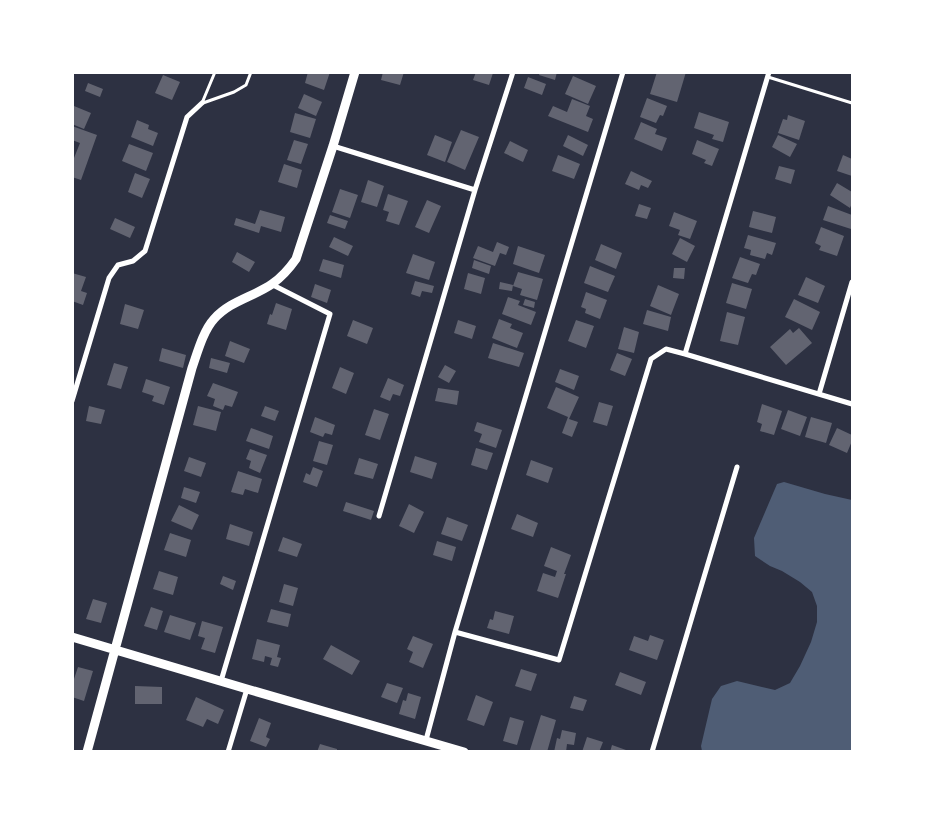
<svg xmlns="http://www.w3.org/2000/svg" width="925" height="824" font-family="Cabin,sans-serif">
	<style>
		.water { fill: #4f5d75 }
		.building { fill: #626471 }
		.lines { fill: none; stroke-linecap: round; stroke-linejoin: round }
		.service { stroke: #fff; stroke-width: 3 }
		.minor { stroke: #fff; stroke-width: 5 }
		.tertiary { stroke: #fff; stroke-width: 9 }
	</style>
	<rect width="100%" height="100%" fill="#2d3142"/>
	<path class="water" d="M784,482L825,494L852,500V751H702L701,746L712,699L721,686L737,681L775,690L790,683L800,666L811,642L817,622V606L812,592L800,582L782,571L770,566L755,556L754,538L777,484Z"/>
	<path class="building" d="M308,72H330L324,90L305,83Z
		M383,72H404L400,85L381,80Z
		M476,72L493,73L489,85L473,80Z
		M540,72H557L555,80L539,75Z
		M657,72H686L677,102L650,94Z
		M163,75L180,82L172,100L155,93Z
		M573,76L596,86L588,104L565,94Z
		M528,77L546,84L542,95L524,88Z
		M88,83L103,89L100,97L85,91Z
		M304,94L322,102L316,116L298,108Z
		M647,98L667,106L663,116L660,115L656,123L640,117Z
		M572,99L590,106L586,116L593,119L588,132L548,116L553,106L567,112Z
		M74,106L91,113L84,129L72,124V111Z
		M699,112L729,122L723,142L712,139L714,135L694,128Z
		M295,113L316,119L310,138L290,132Z
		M788,115L805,121L799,140L778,133L783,119L787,120Z
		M137,120L149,125L148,129L158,133L153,146L131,137Z
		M641,122L657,129L655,134L667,138L662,151L634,139Z
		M72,126L97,135L81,180L72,177V163L80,143L72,140Z
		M461,130L479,137L465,170L447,162Z
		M435,135L452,142L445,162L427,155Z
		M568,135L588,145L583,156L563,146Z
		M778,135L797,144L790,157L772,147Z
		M294,140L308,144L301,164L287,160Z
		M697,140L719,149L712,166L704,163L706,160L692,154Z
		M510,141L528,150L523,162L504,153Z
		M129,144L153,153L146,171L122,161Z
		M558,155L580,164L574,179L552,171Z
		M843,155L852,159V176L837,171Z
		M284,164L302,170L297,188L278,182Z
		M779,166L795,170L791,184L775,179Z
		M631,171L652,181L648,188L641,185L639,190L625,184Z
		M135,173L150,179L142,198L128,192Z
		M368,180L384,186L377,207L361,202Z
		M837,183L852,192V203L850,208L830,195Z
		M340,189L358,195L350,218L332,212Z
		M388,194L408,201L399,225L386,221L389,212L383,210Z
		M427,200L441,206L429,233L415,227Z
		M639,204L651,208L647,219L635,216Z
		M828,206L852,215V223L851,229L823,220Z
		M260,210L285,217L281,232L261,226L259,233L234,225L236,218L255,224Z
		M753,211L776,217L772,233L749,227Z
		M674,212L697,221L690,239L678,235L680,230L669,226Z
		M330,215L348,221L345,229L327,223Z
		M115,218L135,227L130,238L110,229Z
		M821,227L844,236L837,256L819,250L821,246L815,243Z
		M748,235L776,243L772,255L767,253L765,259L750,255L751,250L744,248Z
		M334,237L353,246L348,256L329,247Z
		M680,238L695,246L687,262L672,254Z
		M497,242L509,247L506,255L500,253L495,266L473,258L478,246L493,252Z
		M601,244L622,253L616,269L595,260Z
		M518,246L545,255L539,273L513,264Z
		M237,252L255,262L249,272L232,262Z
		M413,254L435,262L429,280L406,273Z
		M740,257L760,264L756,275L752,274L748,283L732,278Z
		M323,259L344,265L341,278L319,271Z
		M474,260L491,266L489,274L472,268Z
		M590,266L615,276L608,292L584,283Z
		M674,268H685L684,279L673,278Z
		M518,272L543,279L537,300L520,295L522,289L513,286Z
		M72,273L86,277L81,291L87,293L83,305L72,301Z
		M468,273L485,278L481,294L464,289Z
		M806,277L825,286L818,303L798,295Z
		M415,281L434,286L432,293L422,291L420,297L411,294Z
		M500,282L513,285L512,291L499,289Z
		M732,283L752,289L746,309L726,303Z
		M315,284L331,290L327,303L311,297Z
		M658,285L679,294L671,315L650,306Z
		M586,292L607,300L600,319L585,313L586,309L581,307Z
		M508,297L520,301L518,305L536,312L531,325L502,314Z
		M525,299L535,302L534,308L523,305Z
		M794,299L820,312L812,330L785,317Z
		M276,303L292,309L286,330L267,324L270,314L272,315Z
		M125,304L144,310L138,329L120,324Z
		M647,310L671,317L668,331L643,324Z
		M727,312L745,317L738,345L720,341Z
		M499,319L512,324L510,328L523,333L517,348L492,338Z
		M353,320L373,328L367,344L347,336Z
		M458,320L476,326L472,339L454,333Z
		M576,320L594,326L586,348L568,341Z
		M624,327L639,332L634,353L618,349Z
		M799,328L812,343L786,365L770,347L790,329L793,333Z
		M230,341L250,349L244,363L225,356Z
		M493,343L524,353L519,367L488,358Z
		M162,348L186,355L183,368L159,361Z
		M617,353L632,359L625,376L610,370Z
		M211,358L230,363L227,373L209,368Z
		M114,363L128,367L121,389L107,385Z
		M445,365L456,371L449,383L438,377Z
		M340,367L354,373L346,394L332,388Z
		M560,369L579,376L574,390L555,382Z
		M388,378L404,385L400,396L393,394L390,401L380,397Z
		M146,379L170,387L164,405L152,401L154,396L142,392Z
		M213,383L238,392L232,407L225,405L223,410L213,406L215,399L207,396Z
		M556,387L579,397L569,419L578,422L572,437L562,433L568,417L547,408Z
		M438,388L459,391L457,405L435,401Z
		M599,402L613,406L607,426L593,422Z
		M762,404L782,411L774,435L760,431L762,424L757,422Z
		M89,406L105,410L101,424L86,421Z
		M198,406L221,412L216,431L193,425Z
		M265,406L279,411L275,421L261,416Z
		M374,409L389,414L380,440L365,435Z
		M788,410L807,417L800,436L781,429Z
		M315,417L335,425L332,435L325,433L323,437L310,432Z
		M811,417L832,423L826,443L805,437Z
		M477,422L502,430L496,448L479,442L482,434L474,431Z
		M251,428L273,436L269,449L246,441Z
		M837,428L852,435V441L847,453L829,445Z
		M319,441L333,445L327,465L313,461Z
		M476,448L493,453L487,470L471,465Z
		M250,449L267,455L260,473L249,468L251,461L246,459Z
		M415,456L437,463L432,479L410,472Z
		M189,457L206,463L201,477L184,471Z
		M359,458L378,464L373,479L354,474Z
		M531,460L553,468L548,483L526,475Z
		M313,467L323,471L317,487L303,482L306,473L310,475Z
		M238,471L262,479L258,493L245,489L243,495L231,492Z
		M184,487L200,492L196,503L181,498Z
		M346,502L374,511L371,520L343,511Z
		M409,504L424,512L414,533L399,526Z
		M179,505L199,515L192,530L171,521Z
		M517,514L538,523L533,537L511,529Z
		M447,517L468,525L462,541L441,534Z
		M230,524L253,532L249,546L226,539Z
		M170,533L191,540L186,557L164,550Z
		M283,537L302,544L297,557L278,551Z
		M437,541L456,547L452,561L433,555Z
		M551,547L571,555L564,574H566L558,598L537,591L543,573L555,577L557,571L544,566Z
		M159,571L178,577L173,595L153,589Z
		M223,576L236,581L233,590L220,584Z
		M284,584L298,588L293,606L279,602Z
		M93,599L107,603L101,623L86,619Z
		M151,607L163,611L157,630L144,626Z
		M271,609L291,614L288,627L267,622Z
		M495,611L514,616L509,634L487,628L490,619L493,620Z
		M170,615L196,623L190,640L164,632Z
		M202,621L223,627L215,653L201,649L205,638L198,636Z
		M650,635L664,640L657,660L629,650L634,636L648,641Z
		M413,636L433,644L423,668L409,662L413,652L407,649Z
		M257,639L280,645L277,657L281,658L278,667L270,665L272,658L265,656L264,662L252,659Z
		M331,645L360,661L352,675L323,659Z
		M78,667L93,671L84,701L72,697V685Z
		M521,669L537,674L531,691L515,686Z
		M620,672L646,682L641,695L615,685Z
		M387,683L403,688L397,703L381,697Z
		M135,686L162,687V704H135Z
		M408,693L421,697L415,719L399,714L403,700L406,701Z
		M476,695L493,702L484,726L467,720Z
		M574,696L587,700L583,711L570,708Z
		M196,697L224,710L218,724L207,719L203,727L186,720Z
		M541,715L556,720L547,752H534L530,750Z
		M510,717L524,721L517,745L503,741Z
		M259,718L271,723L266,737L270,739L266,747L250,741Z
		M562,730L576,733L574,745L567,744L566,752H554L557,738L560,739Z
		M587,737L603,742L599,752H582Z
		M320,744L337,749V752H317Z
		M612,745L626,750L625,752H610Z"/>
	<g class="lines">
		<path class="service" d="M768,77L852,103
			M202,103L215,72
			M203,103L234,92L246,85L251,72"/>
		<path class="minor" d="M333,146L475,190
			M685,354L769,72
			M819,394L852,282
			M72,401L109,278L118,265L133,261L145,251L187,117L202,103
			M379,516L475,190L513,72
			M455,632L559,660L651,359L666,349L685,354L852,404
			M221,681L330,314L271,284
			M426,740L455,632L623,72
			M228,752L247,689
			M652,752L695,607L737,467"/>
		<path class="tertiary" d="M72,637L247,689L464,752
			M87,752L192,368C197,354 203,331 214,319C230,301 253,297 272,284C282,277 289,269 296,259L333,146L355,72"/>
	</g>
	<rect width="925" height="824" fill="none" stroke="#ffffff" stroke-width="148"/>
</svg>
